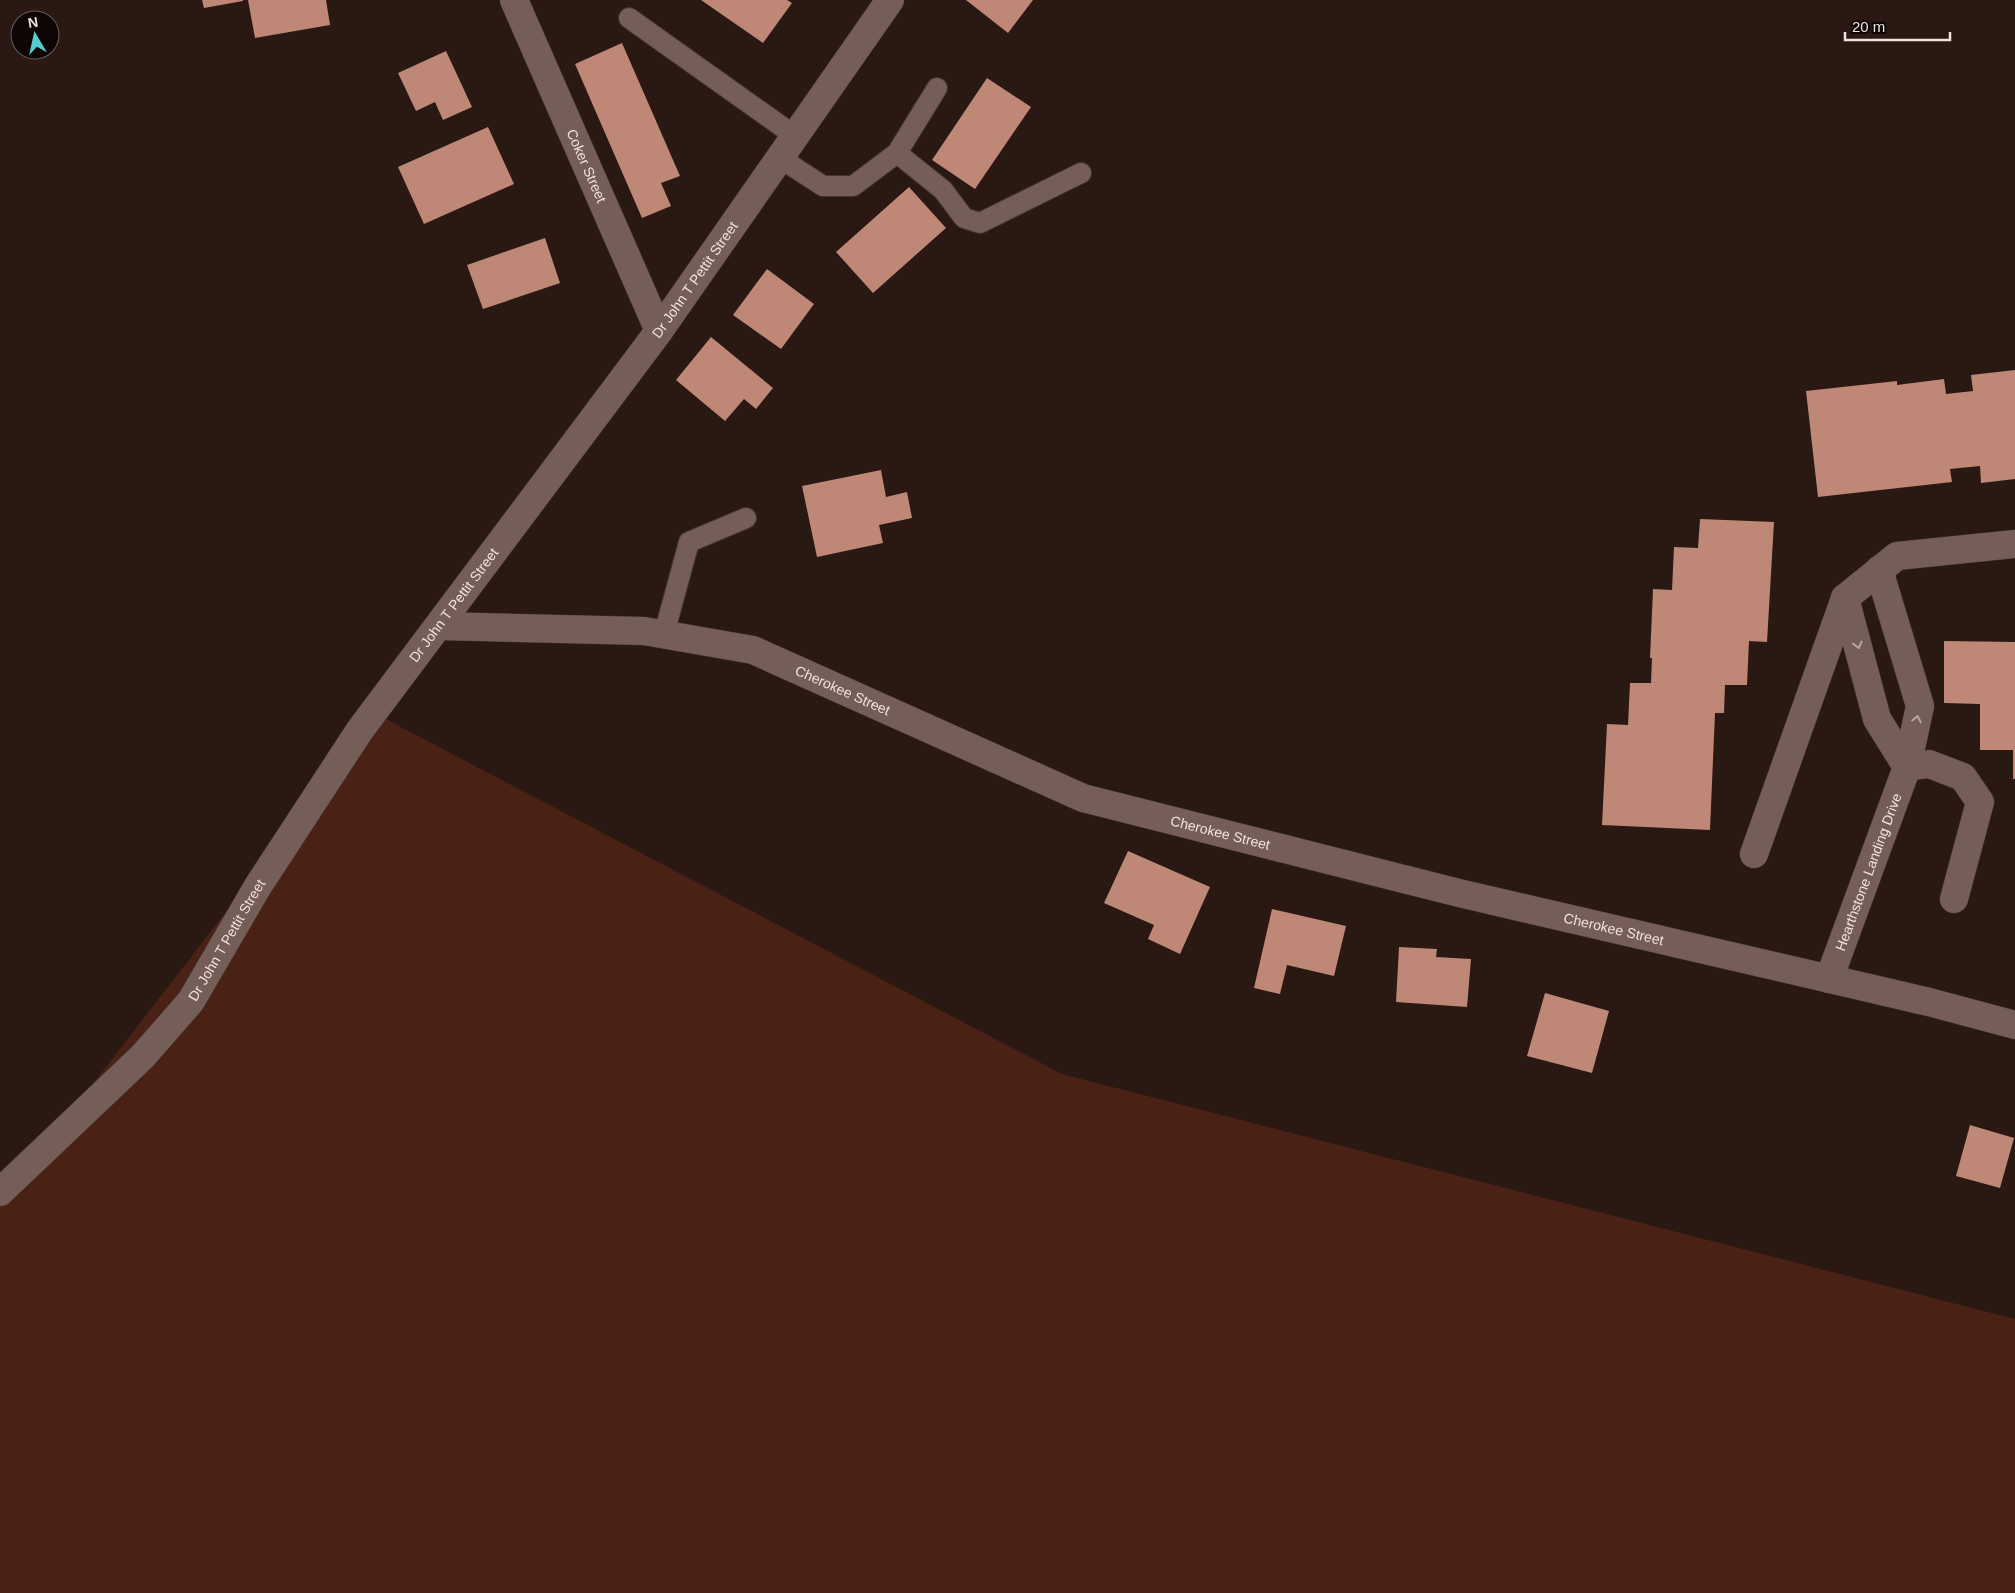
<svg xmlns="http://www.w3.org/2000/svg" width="2015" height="1593" font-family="Arial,sans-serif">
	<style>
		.green { fill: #4a2115 }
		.building { fill: #be8776 }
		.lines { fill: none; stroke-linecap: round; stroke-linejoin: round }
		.lane-casing { stroke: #433533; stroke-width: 22 }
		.street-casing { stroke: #433533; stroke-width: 29 }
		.lane { stroke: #745e57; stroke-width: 20 }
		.street { stroke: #745e57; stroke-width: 28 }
		.oneway { stroke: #b8a7a2 }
		.labels { text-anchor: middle; stroke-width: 5; stroke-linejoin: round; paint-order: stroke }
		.street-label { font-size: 14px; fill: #f0e3df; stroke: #0d0604 }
	</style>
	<rect width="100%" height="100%" fill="#2a1813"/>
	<path class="green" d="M378,715L1062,1074L2015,1319V1593H0V1204Z"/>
	<path class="building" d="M202,0H243V1L204,8Z
		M248,0H326L330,25L255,38Z
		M701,0H787L792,3L763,43Z
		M966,0H1033L1008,33Z
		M622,43L680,176L661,183L671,206L642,218L575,64Z
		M446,51L472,107L443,120L435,102L416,111L398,73Z
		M987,78L1031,107L975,189L932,160Z
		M488,127L514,184L424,224L398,167Z
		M909,187L946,228L873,293L836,252Z
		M545,238L560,283L483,309L467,265Z
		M767,269L814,304L781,349L733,315Z
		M711,337L773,388L756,409L744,399L725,421L676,380Z
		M2015,370V479L1981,483L1980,466L1950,469L1952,482L1818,497L1806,391L1897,381V385L1944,379L1946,394L1973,391L1971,375Z
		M881,470L886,497L907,492L912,518L879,525L883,543L817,557L802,486Z
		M1700,519L1774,522L1767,642L1749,641L1747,685H1725L1724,713H1715L1710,830L1602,825L1607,724L1628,725L1630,683H1651L1652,658H1650L1653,589L1672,590L1674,547L1698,548Z
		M1944,641L2015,642V779H2013V750H1980V704L1944,703Z
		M1128,851L1210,887L1180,954L1148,939L1154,925L1104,903Z
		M1272,909L1346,926L1334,976L1287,965L1280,994L1254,988Z
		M1399,947L1437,949L1436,957L1471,959L1467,1007L1396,1002Z
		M1545,993L1609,1011L1592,1073L1527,1056Z
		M1970,1125L2014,1138L2000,1188L1956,1176Z"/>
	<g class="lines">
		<defs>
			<path id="lane" d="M629,18L795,136
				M897,153L943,190L964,218L980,223L1081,173
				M780,158L823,186H853L897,153L937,88
				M664,634L689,542L746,518"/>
			<g id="street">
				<path id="s1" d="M514,0L659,331"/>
				<path d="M1845,598L1897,556L2015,544"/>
				<path d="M1845,598L1877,719L1907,767"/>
				<path id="s2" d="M439,626L644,631L753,650L1083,798L1459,893L1929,1002L2015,1025"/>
				<path d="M1907,767L1929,764L1963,777L1980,802L1954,899"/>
				<path d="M1754,854L1845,598"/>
				<path id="s3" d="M1829,979L1907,767L1920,706L1879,570"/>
				<path id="s4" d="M0,1192L143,1056L191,1001L258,886L360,730L659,331L890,0"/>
			</g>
		</defs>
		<use href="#lane" class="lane-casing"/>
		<use href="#street" class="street-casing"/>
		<use href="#lane" class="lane"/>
		<use href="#street" class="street"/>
	</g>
	<defs><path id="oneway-chevron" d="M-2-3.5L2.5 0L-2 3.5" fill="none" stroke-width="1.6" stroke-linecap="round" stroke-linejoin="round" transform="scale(1.25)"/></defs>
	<g class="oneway">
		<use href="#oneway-chevron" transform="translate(1858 645) rotate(75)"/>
		<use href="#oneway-chevron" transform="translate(1917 719) rotate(-78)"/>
	</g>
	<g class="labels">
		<g class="street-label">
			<text dy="5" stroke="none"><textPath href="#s1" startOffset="181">Coker Street</textPath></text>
			<text dy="5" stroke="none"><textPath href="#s4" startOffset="1151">Dr John T Pettit Street</textPath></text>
			<text dy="5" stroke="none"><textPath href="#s4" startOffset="746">Dr John T Pettit Street</textPath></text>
			<text dy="5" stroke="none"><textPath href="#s2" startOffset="414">Cherokee Street</textPath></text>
			<text dy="5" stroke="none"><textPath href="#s2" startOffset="819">Cherokee Street</textPath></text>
			<text dy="5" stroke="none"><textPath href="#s3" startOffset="114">Hearthstone Landing Drive</textPath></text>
			<text dy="5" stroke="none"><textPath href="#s2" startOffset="1224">Cherokee Street</textPath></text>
			<text dy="5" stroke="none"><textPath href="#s4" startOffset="341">Dr John T Pettit Street</textPath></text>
		</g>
	</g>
	<g transform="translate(35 35) rotate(351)"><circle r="24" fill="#0d0604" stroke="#685e5c"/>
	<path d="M0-4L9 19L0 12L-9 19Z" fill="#52cdcc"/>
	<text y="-8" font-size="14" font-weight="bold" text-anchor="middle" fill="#f0e3df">N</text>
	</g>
	<path d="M1845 32v8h105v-8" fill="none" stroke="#f0e3df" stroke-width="2.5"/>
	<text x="1852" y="32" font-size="15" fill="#f0e3df" stroke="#0d0604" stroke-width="4" paint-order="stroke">20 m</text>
</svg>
